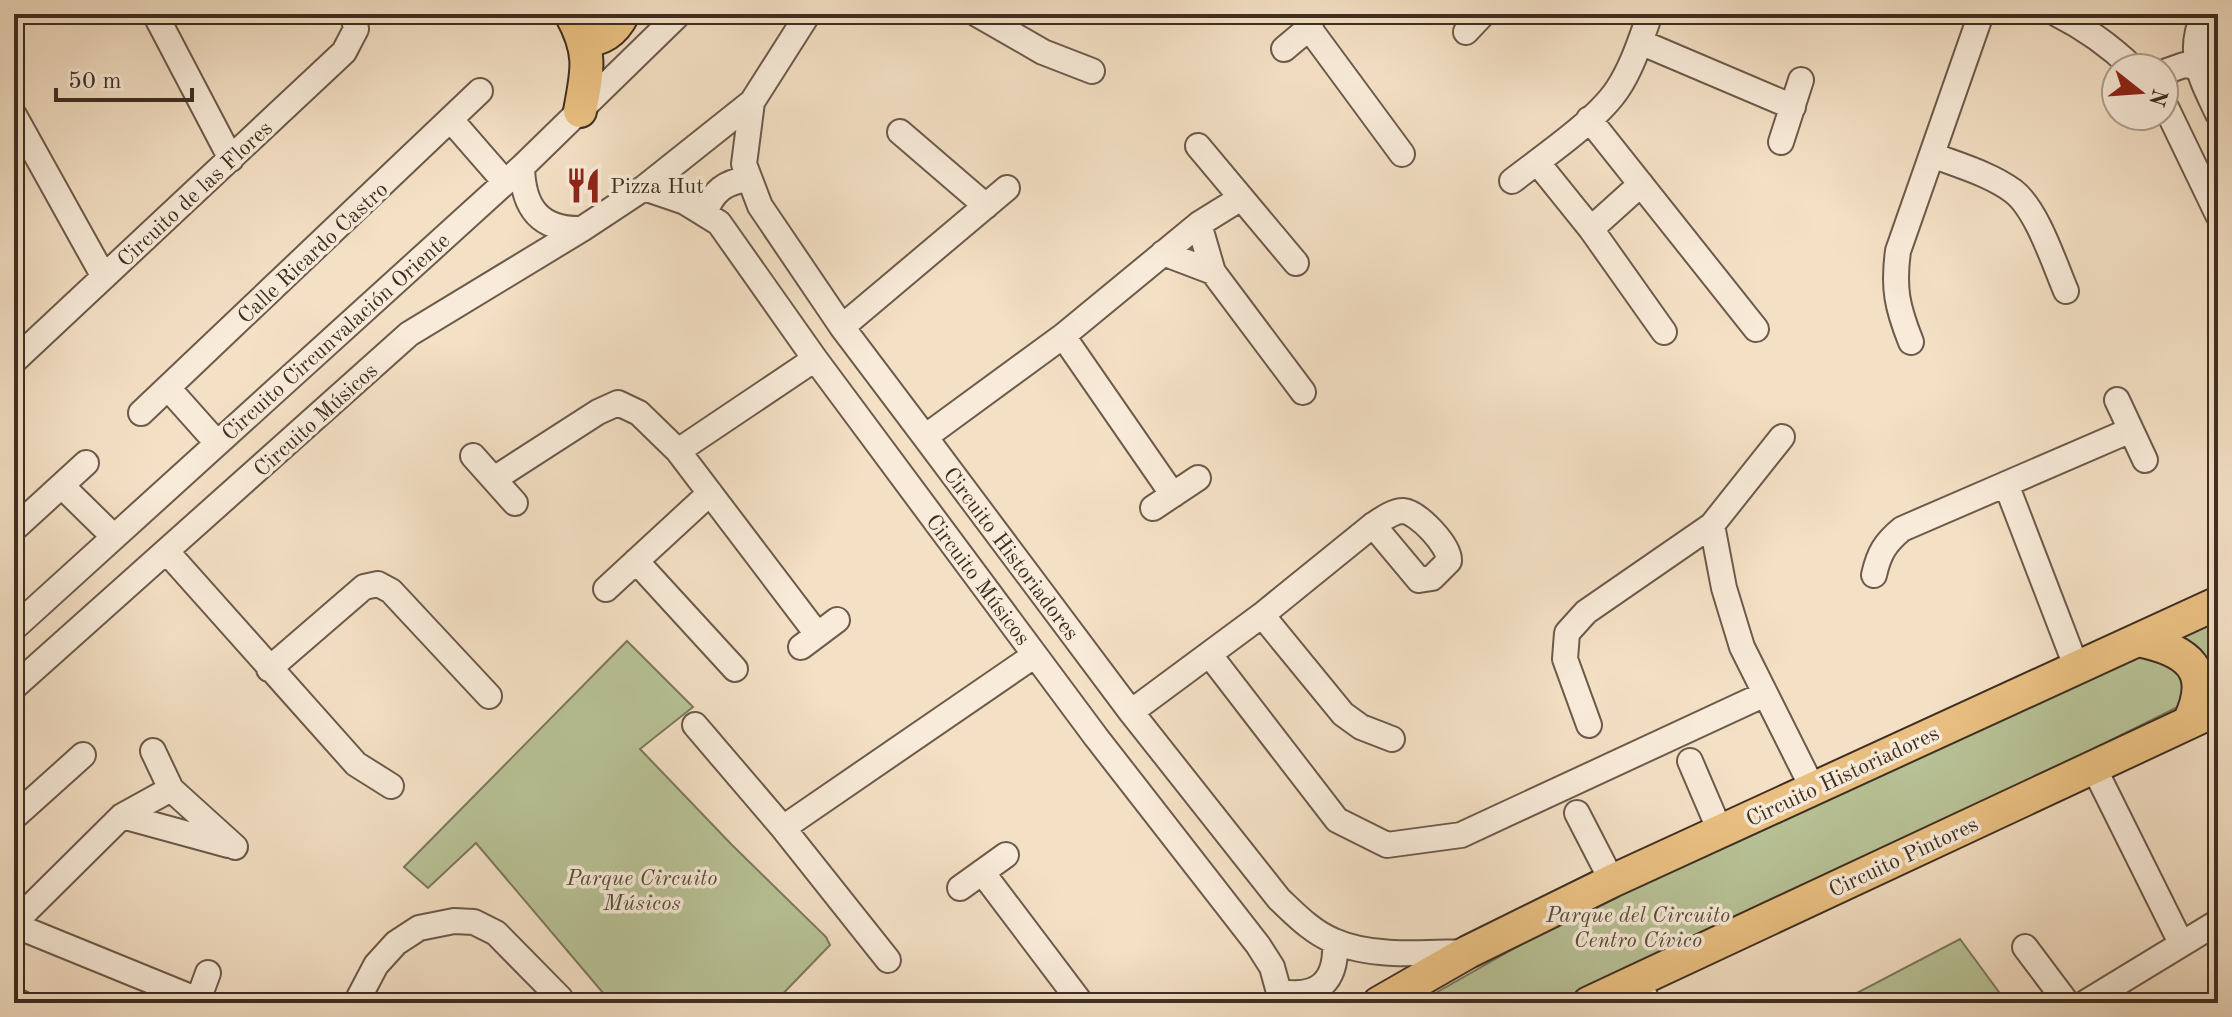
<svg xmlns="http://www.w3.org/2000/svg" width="2232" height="1017" font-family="'Old Standard TT',serif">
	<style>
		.green { fill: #b8c397; stroke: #7b785c; stroke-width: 2 }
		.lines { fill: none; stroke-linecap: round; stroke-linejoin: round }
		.minor-casing { stroke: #6c5a4b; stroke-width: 28 }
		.major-casing { stroke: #3e2e22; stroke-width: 36 }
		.minor { stroke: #f8ebd9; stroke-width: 24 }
		.major { stroke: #eac082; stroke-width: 32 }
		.labels { text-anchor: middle; stroke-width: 7; stroke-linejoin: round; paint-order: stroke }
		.poi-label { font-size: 22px; fill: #3e2e22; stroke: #f8ebd9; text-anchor: start }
		.street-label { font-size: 22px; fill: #3e2e22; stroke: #f8ebd9 }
		.park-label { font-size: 22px; font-style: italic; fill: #564c39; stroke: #f8ebd9 }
	</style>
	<rect width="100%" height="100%" fill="#f4e0c5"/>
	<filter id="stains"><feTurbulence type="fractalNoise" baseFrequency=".0025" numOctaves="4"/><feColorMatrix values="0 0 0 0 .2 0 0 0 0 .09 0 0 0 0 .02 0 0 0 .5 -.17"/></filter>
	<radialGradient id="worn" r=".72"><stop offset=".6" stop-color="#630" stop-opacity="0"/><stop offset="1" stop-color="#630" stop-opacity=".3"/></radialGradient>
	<path class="green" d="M2218,608V687L1581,1003H1418L1615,891Z
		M627,641L693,707L640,749L731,844L826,937L830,945L774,1003H594L604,994L476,843L428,888L404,867Z
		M1960,939L2007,1003H1853L1849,997Z"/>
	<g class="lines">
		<defs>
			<path id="minor" d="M155,14L231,159
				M808,14L752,102L744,164L760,206L842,327L925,437L1131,712L1279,899C1296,915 1312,932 1334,941C1372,958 1425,953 1466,952
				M977,14L1043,52L1092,71
				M2057,14C2085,28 2110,46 2133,68
				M2204,14C2186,53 2201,78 2218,114
				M1309,28L1402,154
				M1466,32L1483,14
				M1640,42L1793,107
				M1284,49L1309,28L1314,14
				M2164,81L2167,71L2184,65L2196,67
				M2164,103L2218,215
				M14,115L104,277
				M1589,119L1756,329
				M451,120L505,182
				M900,132L986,206
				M1781,142L1801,80
				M1198,146L1296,263
				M1932,155C1958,165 1990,174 2013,191C2037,209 2054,263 2066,291
				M1537,162L1591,229L1664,332
				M522,167C523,207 539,230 582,229
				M1512,181C1543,157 1596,121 1617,90C1632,68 1641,39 1650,14
				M644,188L685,202L719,223L815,359L1096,737L1258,945L1272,967L1282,1003
				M705,213C713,191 725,182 748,179
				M1199,224L1213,272L1303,392
				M1591,229L1641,184
				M1163,253L1213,272
				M842,327L1007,188
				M1063,336L1173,495
				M1911,342C1897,307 1893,288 1898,251L1981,14
				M14,361L344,52L356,29L353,14
				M168,388L217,443
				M2117,400L2145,460
				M141,413L480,91
				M925,437L1063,336L1199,224L1241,198
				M678,451L815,359
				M473,456L515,503
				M494,479L598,412L618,403L639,413L678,451L817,634
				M2006,484L2076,666
				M62,486L113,536
				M1153,508L1198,478
				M1712,525L1724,588L1742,647L1813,789
				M14,529L86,463
				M167,552L356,764L391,786
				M636,561L735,669
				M1874,575C1879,553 1885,543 1902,529L2131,430
				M606,589L710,493
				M1262,615L1343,714L1361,727L1392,739
				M14,628L522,167L679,14
				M801,647L837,620
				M1209,654L1337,820L1387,845L1461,835L1765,694
				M269,669L364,587L378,584L391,591L489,696
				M14,687L409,334L582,229L644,188L752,102
				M1131,712L1262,615L1373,525C1381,520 1393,511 1403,511C1418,512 1450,546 1449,561L1432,578L1419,580L1373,525
				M695,725L783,828L888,960
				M1589,725L1565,659L1567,633L1586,612L1712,525L1782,437
				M153,751L171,789L235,847
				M1690,761L1720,831
				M2094,768L2181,943
				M1577,813L1612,881
				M122,816L228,845
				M14,817L83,755
				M783,828L1035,655
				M982,872L1081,1003
				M960,888L1006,855
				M14,923L122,816L171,789
				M14,925L198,1000
				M2025,947L2067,1003
				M1638,980L1648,1003
				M1281,992C1319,998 1337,981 1335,942
				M14,1000L21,1003
				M197,1003L208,973
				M356,1003L376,965L396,943L419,928L454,921L474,922L496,933L560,998
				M2085,1003L2218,922"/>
			<path id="major" d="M571,14C592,52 588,70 580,111
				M584,40C603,40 615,30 623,14
				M2138,640C2188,650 2214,670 2189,722
				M1379,1003L1468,952L1612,881L2218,603
				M1589,1003L2218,709"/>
		</defs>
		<use href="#minor" class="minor-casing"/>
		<use href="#major" class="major-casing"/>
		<use href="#minor" class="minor"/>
		<use href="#major" class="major"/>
	</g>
	<defs>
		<symbol id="restaurant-bare" viewBox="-9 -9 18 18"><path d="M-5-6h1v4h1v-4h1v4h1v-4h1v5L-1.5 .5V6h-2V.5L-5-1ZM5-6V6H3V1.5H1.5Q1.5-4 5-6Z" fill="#8f2418" stroke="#f8ebd9" stroke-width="2.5" paint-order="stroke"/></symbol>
	</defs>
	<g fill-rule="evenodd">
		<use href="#restaurant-bare" x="558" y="160" width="51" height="51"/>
	</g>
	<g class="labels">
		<g class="poi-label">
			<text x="610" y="193">Pizza Hut</text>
		</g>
		<g class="street-label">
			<text transform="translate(194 193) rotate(-43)" y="8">Circuito de las Flores</text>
			<text transform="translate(312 252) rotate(-43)" y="8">Calle Ricardo Castro</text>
			<text transform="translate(335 336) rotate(-42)" y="8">Circuito Circunvalación Oriente</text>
			<text transform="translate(315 419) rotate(-42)" y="8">Circuito Músicos</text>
			<text transform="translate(1012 553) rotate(53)" y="8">Circuito Historiadores</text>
			<text transform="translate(979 579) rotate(53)" y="8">Circuito Músicos</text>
			<text transform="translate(1842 775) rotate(-25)" y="8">Circuito Historiadores</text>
			<text transform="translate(1903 856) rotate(-25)" y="8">Circuito Pintores</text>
		</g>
		<g class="park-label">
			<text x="642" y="885">Parque Circuito<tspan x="642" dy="25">Músicos</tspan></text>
			<text x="1638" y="922">Parque del Circuito<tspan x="1638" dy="25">Centro Cívico</tspan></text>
		</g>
	</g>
	<rect width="2232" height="1017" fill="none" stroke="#f4e0c5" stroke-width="48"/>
	<rect x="16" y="16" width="2200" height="985" fill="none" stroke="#3e2e22" stroke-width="4"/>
	<rect x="24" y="24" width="2184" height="969" fill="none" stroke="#3e2e22" stroke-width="2"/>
	<g transform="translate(2140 92) rotate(107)"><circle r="38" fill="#f8ebd9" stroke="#ae9f90" stroke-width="2"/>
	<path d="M0-6L14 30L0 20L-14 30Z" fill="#8f2418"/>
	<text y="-12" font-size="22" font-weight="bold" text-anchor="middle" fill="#3e2e22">N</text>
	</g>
	<path d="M56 88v12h136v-12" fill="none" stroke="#3e2e22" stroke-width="4"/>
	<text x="68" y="88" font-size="24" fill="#3e2e22" stroke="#f8ebd9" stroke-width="6" paint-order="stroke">50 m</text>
	<rect width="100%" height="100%" filter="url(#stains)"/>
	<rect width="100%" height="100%" fill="url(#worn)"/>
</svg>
